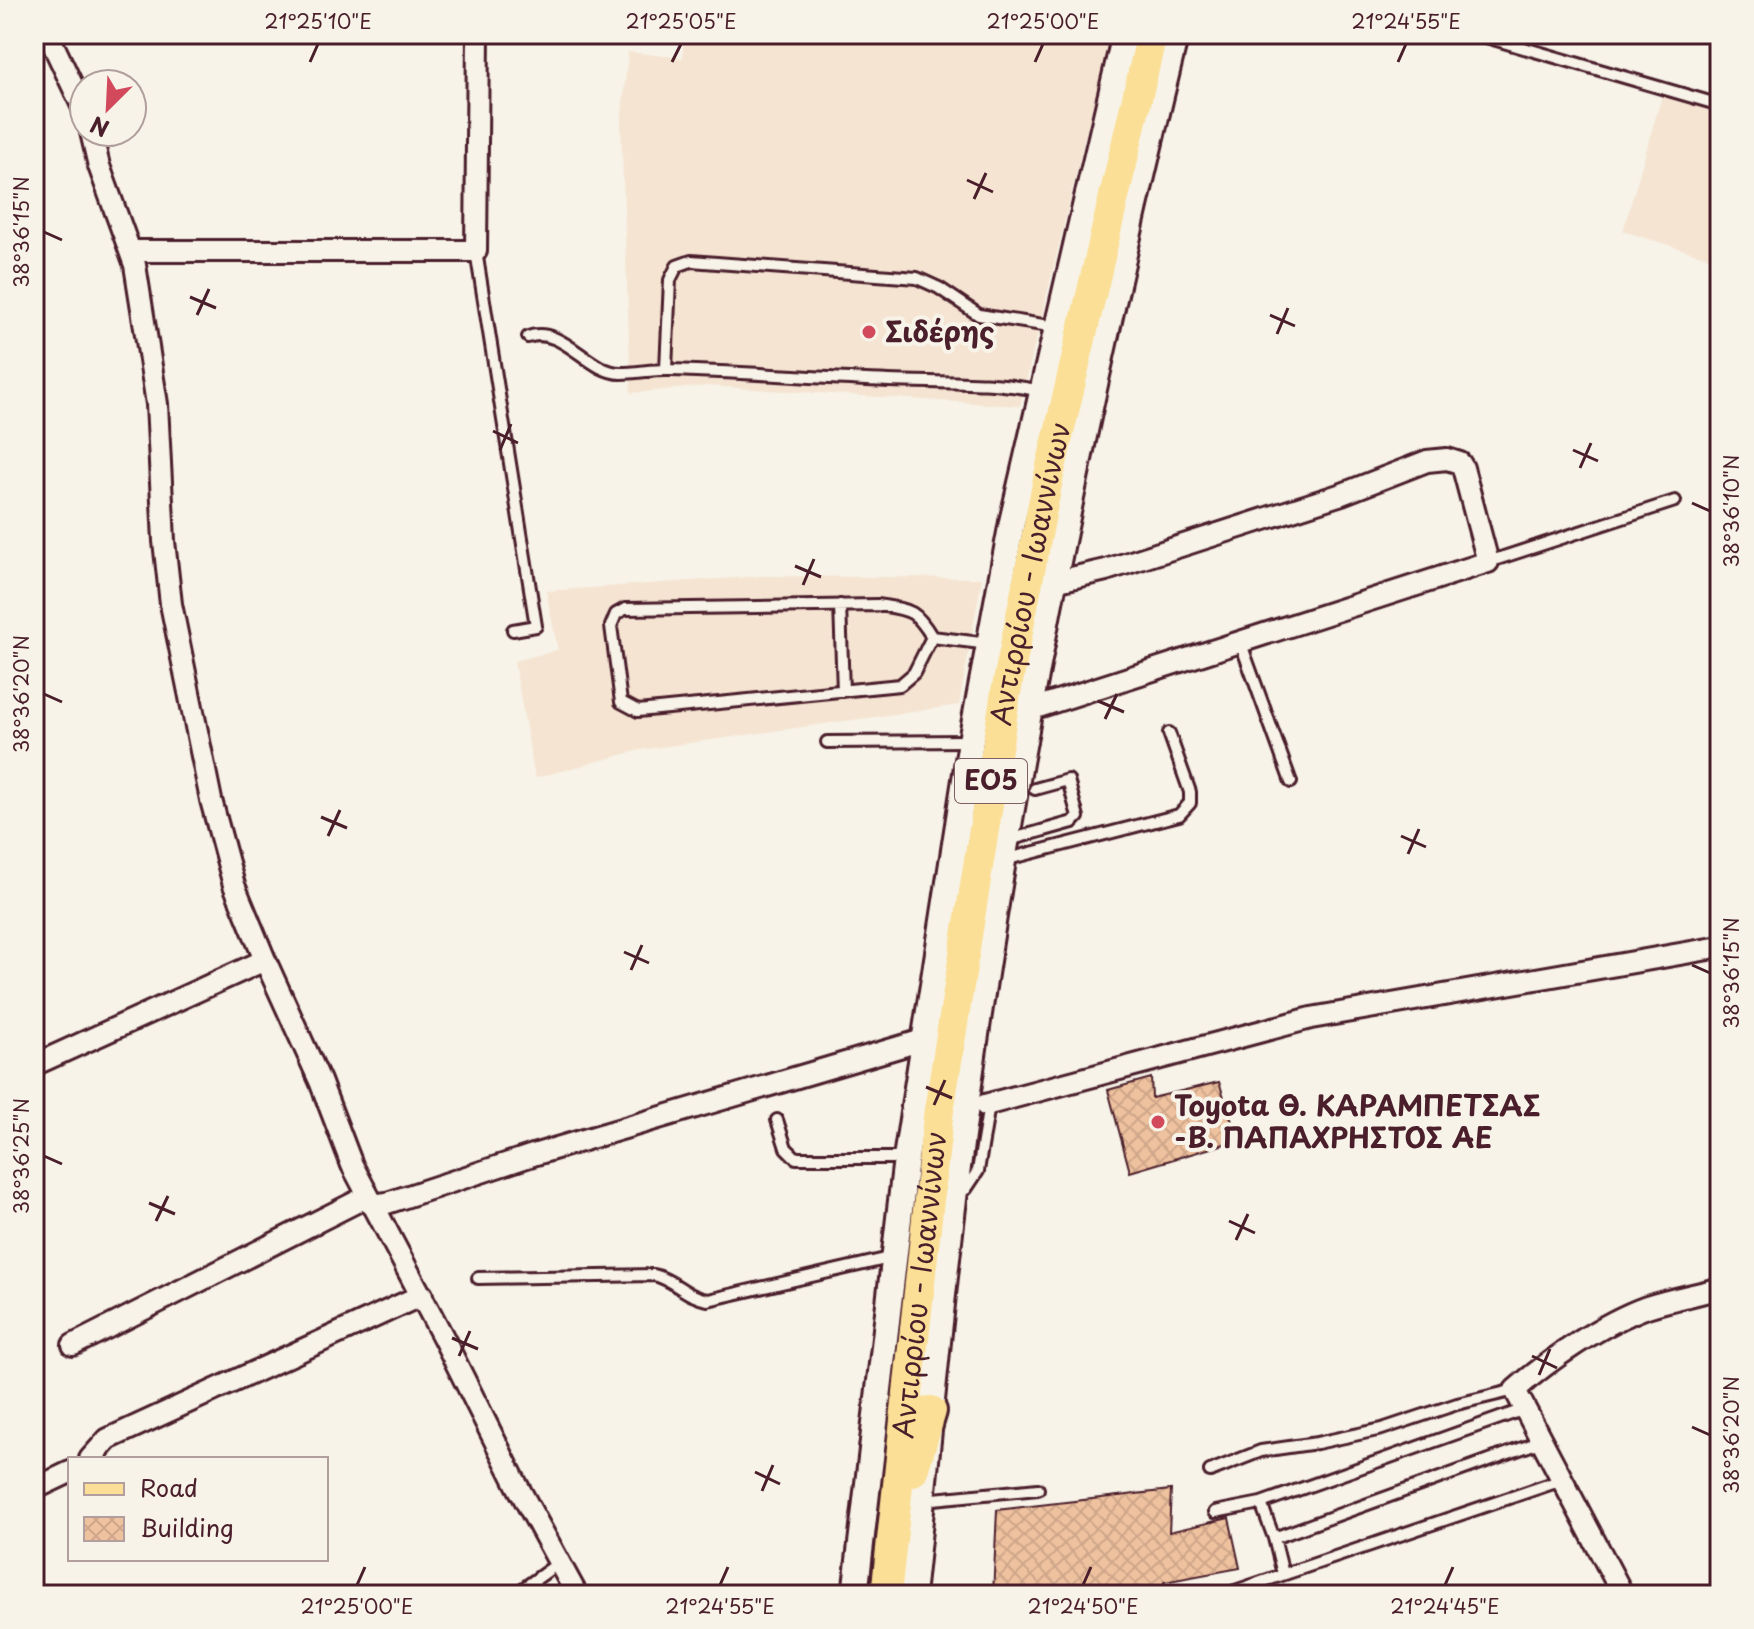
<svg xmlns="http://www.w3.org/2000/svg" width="1754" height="1629" font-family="'Playpen Sans',sans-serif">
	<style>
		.built { fill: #f5e4d2 }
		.building { fill: url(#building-cross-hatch); stroke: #4a1f2b; stroke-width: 2 }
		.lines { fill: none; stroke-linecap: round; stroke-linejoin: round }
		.service-casing { stroke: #4a1f2b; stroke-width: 16 }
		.minor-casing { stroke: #4a1f2b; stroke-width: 26 }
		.tertiary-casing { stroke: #4a1f2b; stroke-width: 30 }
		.primary-casing { stroke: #4a1f2b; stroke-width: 36 }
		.service { stroke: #f7f3e8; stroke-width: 10 }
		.minor { stroke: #f7f3e8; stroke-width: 20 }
		.tertiary { stroke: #f7f3e8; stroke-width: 24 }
		.primary { stroke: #fbdf96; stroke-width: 30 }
		.ticks { fill: none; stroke: #4a1f2b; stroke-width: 3 }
		.poi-dot { fill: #d1495b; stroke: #f7f3e8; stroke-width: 3 }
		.labels { text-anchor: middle; stroke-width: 8; stroke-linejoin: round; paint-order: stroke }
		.shield { fill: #f7f3e8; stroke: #7e5f64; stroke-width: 2 }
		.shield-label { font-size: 26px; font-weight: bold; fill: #4a1f2b }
		.poi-label { font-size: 28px; font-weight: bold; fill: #4a1f2b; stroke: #f7f3e8; text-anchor: start }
		.street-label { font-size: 28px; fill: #4a1f2b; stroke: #f7f3e8 }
		.neatline { fill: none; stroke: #4a1f2b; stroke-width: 3 }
		.ticks-label { font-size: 20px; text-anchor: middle; fill: #4a1f2b }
	</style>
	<defs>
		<pattern id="building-cross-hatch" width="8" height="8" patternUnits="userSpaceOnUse" patternTransform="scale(2)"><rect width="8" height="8" fill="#efc29f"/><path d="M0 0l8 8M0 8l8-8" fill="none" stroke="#cea689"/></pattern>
	</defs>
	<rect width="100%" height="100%" fill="#f7f3e8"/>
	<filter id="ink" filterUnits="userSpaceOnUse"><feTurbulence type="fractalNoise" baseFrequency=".0125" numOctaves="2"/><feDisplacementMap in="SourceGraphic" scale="16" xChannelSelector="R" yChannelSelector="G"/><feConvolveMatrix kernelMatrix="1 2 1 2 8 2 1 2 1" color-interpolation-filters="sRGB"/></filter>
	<g filter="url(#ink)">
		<path class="built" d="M683,34H1110L1020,406L708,386L631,393L621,126L628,52L683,58Z
			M1663,92L1720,109V261L1623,231Z
			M763,576L982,578L959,705L640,750L535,778L514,661L558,650L546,591Z"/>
		<path class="building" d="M1151,1078L1152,1098L1219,1082L1238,1140L1130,1172L1108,1090Z
			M1171,1490L1169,1532L1229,1518L1240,1568L1164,1582L1165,1595H993L997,1510Z"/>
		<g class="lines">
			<defs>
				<path id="service" d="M1476,34L1720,105
					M476,251L536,626L513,630
					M528,337C563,325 588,373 621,373C638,373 654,369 670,370C743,372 816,378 889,381C940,383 991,380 1041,391
					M666,369L670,280L677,266L691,261L917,278L939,288L979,315L1056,327
					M1488,562L1675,501
					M840,605L843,691
					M932,637L914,673L900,685L638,711L621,702L611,626L616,614L625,609L878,605C910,610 915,609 932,637L989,644
					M1241,644L1291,782
					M827,742L969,741
					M1009,840L1073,822L1078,817L1068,780L1035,789
					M1004,860L1179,815L1190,803V792L1169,733
					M777,1120L786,1148L796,1158H906
					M957,1190L966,1189L978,1171L988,1111L984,1104
					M478,1278L654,1275C675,1280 686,1297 708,1300L894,1257
					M1210,1471L1261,1451L1317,1443L1382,1429L1457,1404L1515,1390
					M923,1500L1038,1489
					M1215,1512L1261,1503
					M1274,1538L1542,1441
					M1283,1574L1274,1538L1261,1503L1525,1409
					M514,1595L560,1562
					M1223,1595L1562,1480"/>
				<path id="minor" d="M48,34L84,110
					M91,132L99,166L135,265L157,404L164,541L171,604L211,800L234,885L265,960L320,1081L352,1165L443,1337L517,1485L577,1595
					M131,251H476L478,34
					M1029,710L1488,562L1463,468L1460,463L1447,459L1427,461L1342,494L1106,570L1054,582
					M34,1065L265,960
					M985,1105L1311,1018L1720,947
					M372,1205L387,1203L533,1155L923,1040
					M73,1345L368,1196
					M90,1459L108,1439L422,1295
					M34,1489L70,1472
					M1623,1595L1515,1390C1550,1359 1603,1323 1647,1307C1671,1299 1696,1295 1720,1288"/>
				<path id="tertiary" d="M855,1595L906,1158L971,741L1012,522L1125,34
					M912,1595C927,1460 938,1325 955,1191C1003,801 1083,415 1176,34"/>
				<g id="primary">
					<path d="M913,1471L931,1411"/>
					<path id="s1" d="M886,1595L938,1117L1006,692L1047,484L1152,34"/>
				</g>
			</defs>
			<use href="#service" class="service-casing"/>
			<use href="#minor" class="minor-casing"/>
			<use href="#tertiary" class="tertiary-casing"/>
			<use href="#primary" class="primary-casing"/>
			<use href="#service" class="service"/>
			<use href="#minor" class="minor"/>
			<use href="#tertiary" class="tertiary"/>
			<use href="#primary" class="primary"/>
		</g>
	</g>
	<path class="ticks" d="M310,62L318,44M672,62L681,44M1035,62L1043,44M1398,62L1406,44M967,180L993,192M974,199L986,173M44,232L62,240M190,297L216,308M197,315L209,289M1270,315L1295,326M1277,334L1288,308M493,431L518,443M500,450L511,424M1573,450L1598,461M1580,468L1591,443M1692,503L1710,511M795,566L821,577M803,585L814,559M44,694L62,702M1098,701L1124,712M1105,719L1117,694M321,817L347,828M328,836L340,810M1401,836L1426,847M1408,854L1419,829M624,952L649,963M1692,965L1710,973M631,970L642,945M926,1087L952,1098M934,1105L945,1080M44,1156L62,1164M149,1203L175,1214M156,1221L168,1196M1229,1221L1255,1233M1236,1240L1248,1214M452,1338L478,1349M459,1356L470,1331M1532,1356L1557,1368M1539,1375L1550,1349M1692,1427L1710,1435M755,1472L780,1484M762,1491L773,1465M357,1585L365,1567M720,1585L728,1567M1083,1585L1091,1567M1445,1585L1453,1567"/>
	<g class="poi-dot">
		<circle cx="869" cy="332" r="8"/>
		<circle cx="1158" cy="1122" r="8"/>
	</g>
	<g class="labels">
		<rect class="shield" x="955" y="759" width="72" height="44" rx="6"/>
		<g class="shield-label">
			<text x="991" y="790">ΕΟ5</text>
		</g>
		<g class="poi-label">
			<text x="885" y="342">Σιδέρης</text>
			<text x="1174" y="1116">Toyota Θ. ΚΑΡΑΜΠΕΤΣΑΣ<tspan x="1174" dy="32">-Β. ΠΑΠΑΧΡΗΣΤΟΣ ΑΕ</tspan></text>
		</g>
		<g class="street-label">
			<text dy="10" stroke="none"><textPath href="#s1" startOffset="1032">Αντιρρίου - Ιωαννίνων</textPath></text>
			<text dy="10" stroke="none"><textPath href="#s1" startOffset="312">Αντιρρίου - Ιωαννίνων</textPath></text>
		</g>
	</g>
	<rect width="1754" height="1629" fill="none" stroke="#f7f3e8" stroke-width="88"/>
	<rect x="68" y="1457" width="260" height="104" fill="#f7f3e8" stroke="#b29e9c" stroke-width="2"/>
	<rect x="84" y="1483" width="40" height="12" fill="#fbdf96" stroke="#b29e9c" stroke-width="2"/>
	<text x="140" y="1497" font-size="24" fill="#4a1f2b">Road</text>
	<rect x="84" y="1517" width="40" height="24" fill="url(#building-cross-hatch)" stroke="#b29e9c" stroke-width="2"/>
	<text x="140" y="1537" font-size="24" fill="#4a1f2b">Building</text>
	<g transform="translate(108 108) rotate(204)"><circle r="38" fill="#f7f3e8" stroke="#b29e9c" stroke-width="2"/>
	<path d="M0-6L14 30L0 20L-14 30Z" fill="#d1495b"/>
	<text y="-12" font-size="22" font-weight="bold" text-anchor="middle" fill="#4a1f2b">N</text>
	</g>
	<rect x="44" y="44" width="1666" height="1541" class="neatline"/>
	<g class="ticks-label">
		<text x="318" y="29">21°25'10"E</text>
		<text x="681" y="29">21°25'05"E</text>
		<text x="1043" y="29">21°25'00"E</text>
		<text x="1406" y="29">21°24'55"E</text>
		<text transform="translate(22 232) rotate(-90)" y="7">38°36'15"N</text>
		<text transform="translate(1732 511) rotate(-90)" y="7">38°36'10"N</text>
		<text transform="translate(22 694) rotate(-90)" y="7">38°36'20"N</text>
		<text transform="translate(1732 973) rotate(-90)" y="7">38°36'15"N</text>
		<text transform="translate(22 1156) rotate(-90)" y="7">38°36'25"N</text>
		<text transform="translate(1732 1435) rotate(-90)" y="7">38°36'20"N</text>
		<text x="357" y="1614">21°25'00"E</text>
		<text x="720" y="1614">21°24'55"E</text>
		<text x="1083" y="1614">21°24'50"E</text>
		<text x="1445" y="1614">21°24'45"E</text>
	</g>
</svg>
